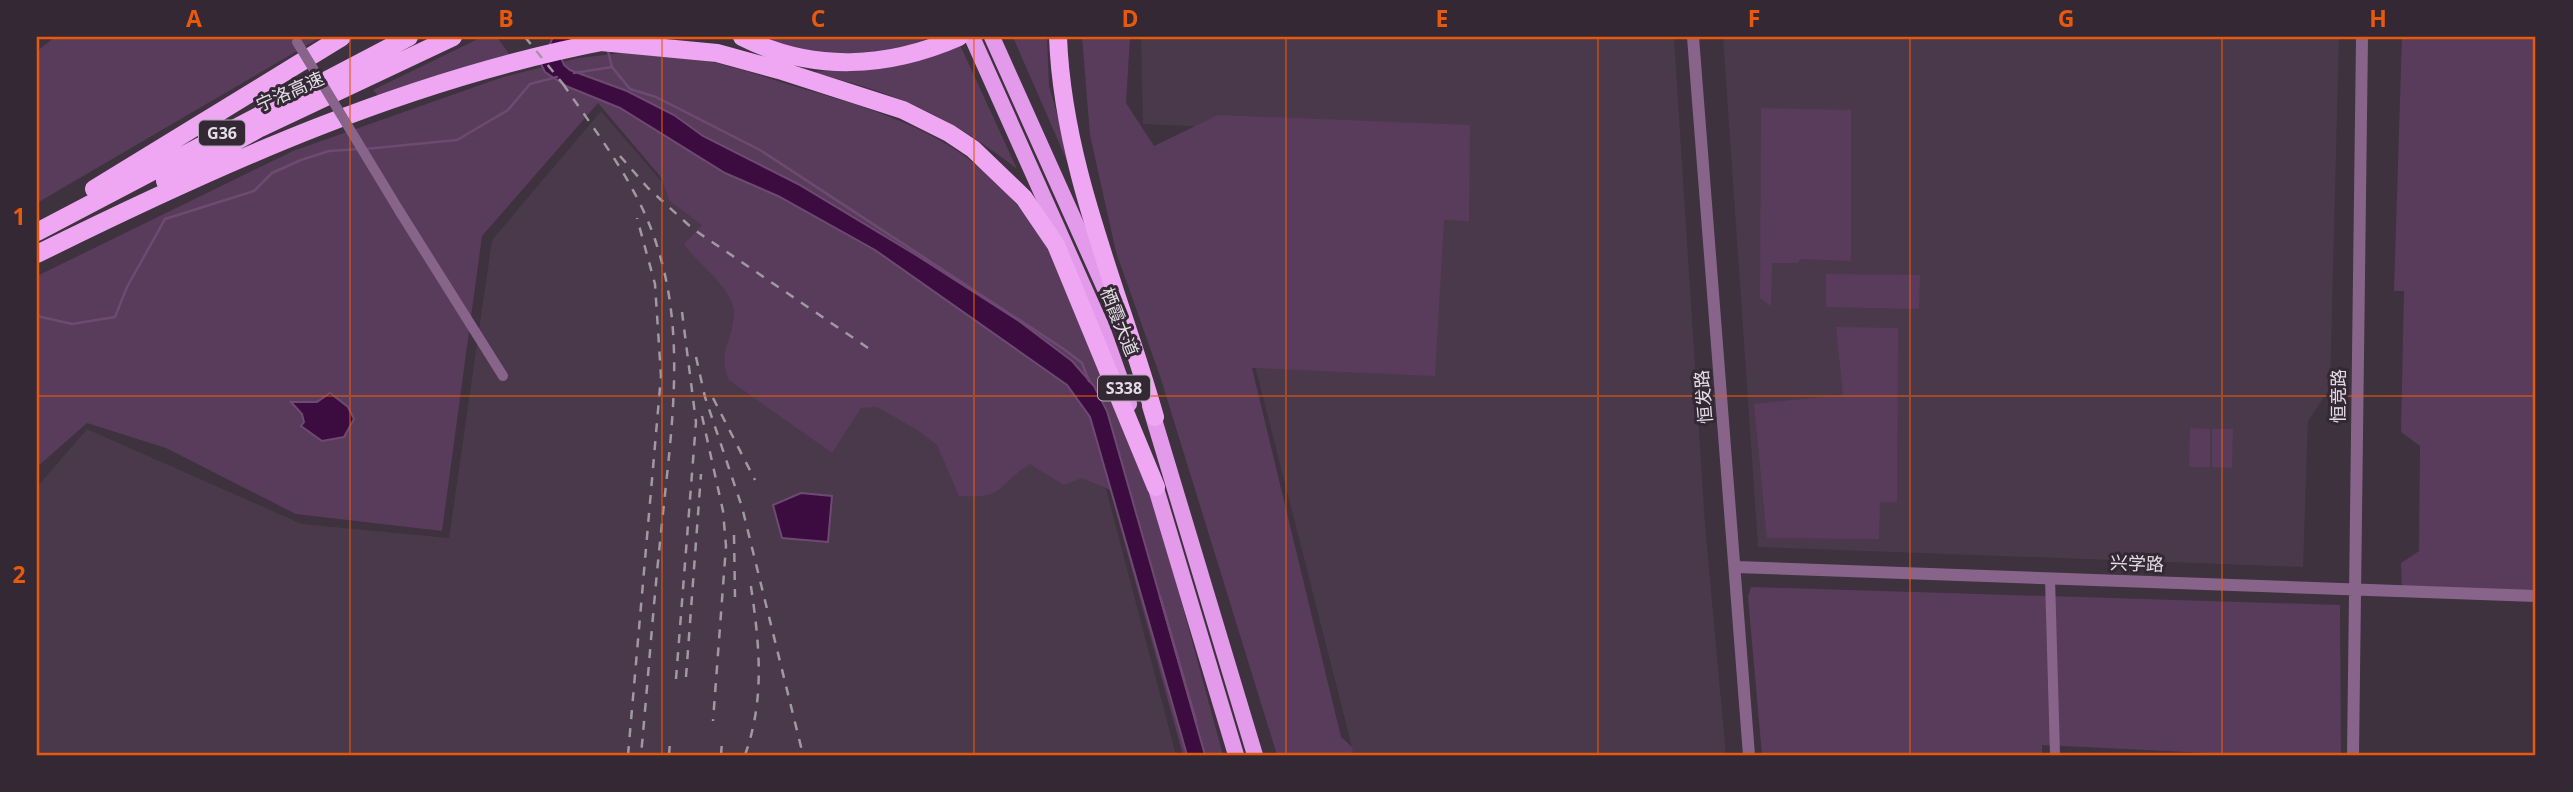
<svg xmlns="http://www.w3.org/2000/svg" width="2573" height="792" font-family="'Open Sans','Noto Sans SC',sans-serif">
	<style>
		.built { fill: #49394a }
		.green { fill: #593c5b }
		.water { fill: #3c0b40; stroke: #6e4a72; stroke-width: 2 }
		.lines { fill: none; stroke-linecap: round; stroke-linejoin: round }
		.stream { stroke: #6e4a72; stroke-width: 2.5 }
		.minor { stroke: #88648b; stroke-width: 10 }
		.tertiary { stroke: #88648b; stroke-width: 12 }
		.trunk { stroke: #e49aea; stroke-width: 16 }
		.motorway { stroke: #efa7f4; stroke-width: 18 }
		.rail { stroke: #a198a2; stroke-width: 2.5; stroke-dasharray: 9 9; stroke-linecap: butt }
		.minor-bridge { stroke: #88648b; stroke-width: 10 }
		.grid { fill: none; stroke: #e8590c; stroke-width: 2; stroke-opacity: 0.55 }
		.labels { text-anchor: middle; stroke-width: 6; stroke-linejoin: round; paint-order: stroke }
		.shield { fill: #332833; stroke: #afa7b0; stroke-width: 2 }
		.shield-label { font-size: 16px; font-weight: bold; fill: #e4dde5 }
		.street-label { font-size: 18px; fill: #e4dde5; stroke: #332833 }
		.neatline { fill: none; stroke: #e8590c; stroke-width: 2.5 }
		.grid-label { font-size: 23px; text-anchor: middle; font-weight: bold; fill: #e8590c }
	</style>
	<rect width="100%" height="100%" fill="#3d323e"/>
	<path class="built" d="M1141,37H1674L1705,524L1726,755H1354L1208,181L1209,127L1143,124Z
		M1723,37H2339L2330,388L2308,421L2303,567L1758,547Z
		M601,111L673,195L1106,489L1176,755H37V487L87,429L302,524L449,538L492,240Z"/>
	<path class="green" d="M55,37H321L37,203V51Z
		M482,37H497L512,58L379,97L373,90Z
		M762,37H930C892,56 799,61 762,37Z
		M1013,37H1047L1049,86L1070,159L1067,161Z
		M1082,37H1130L1126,103L1154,146L1218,115L1470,125L1469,221L1444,220L1435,376L1252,368L1341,737L1352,747L1354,755H1277L1160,376L1116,252L1090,135Z
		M2402,37H2536V594L2402,590L2401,563L2419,551L2420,446L2401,432L2404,291H2394Z
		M960,45L1017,169C947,114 896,93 811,72L900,65Z
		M621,53C644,54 668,54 691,58C729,64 767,78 804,89C921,123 992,150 1055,261L1156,508L1223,755H1183L1110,490L1082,478L1064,485L1030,464C996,485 1007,499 959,496L937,445L916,429L877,407L861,408L832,453L729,380C717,351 732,343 734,316C736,289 698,265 684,244L702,225L670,201L660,176L598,103L482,236L442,531L296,514L166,448L87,423L37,467V276L293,151L503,77L579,58Z
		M1761,108L1851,110V261L1800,259L1798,263H1772L1771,306L1760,298Z
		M1826,274L1920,275L1919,309L1826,307Z
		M1836,327L1898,328L1897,502H1880L1879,539L1767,538L1754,404L1843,395Z
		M2190,428L2210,429V467H2189Z
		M2212,429H2233L2232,468L2212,467Z
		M1751,587L2340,605L2341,755H2248L2042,745V755H1762L1748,597Z"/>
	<path class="water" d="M553,37H573L560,55L564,65L570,70L627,91L674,115L703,136L798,184L916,255L1019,321L1072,361L1094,386L1107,411L1205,755H1187L1090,417L1067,385L875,250L778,196L725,173L620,108L566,86L545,72L541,64Z
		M330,393L348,407L354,419L344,437L322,441L301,426L304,422L302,414L291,402H317Z
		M801,493L832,496L828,542L782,538L773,505Z"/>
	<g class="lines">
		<path class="stream" d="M608,51L612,67L630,89L656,97L760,150L1065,350L1082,363L1089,381
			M574,73L612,67
			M365,149L457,140L508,110L530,84L557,77
			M37,316L72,324L115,317L127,287L165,219L254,191L272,173L301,160L329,151L359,149
			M1160,596L1196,721"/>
		<path class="minor" d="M400,212L503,376
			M2050,578L2055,755"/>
		<path class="tertiary" d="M1693,37L1749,755
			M1736,567L2536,596
			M2353,755L2362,37"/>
		<path class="trunk" d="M972,37L1102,328L1129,404
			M992,37L1110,300
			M1150,406L1255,755
			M1152,475L1236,755"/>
		<path class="motorway" d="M742,37C813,73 888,68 959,37
			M1058,37C1063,169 1120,292 1155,417
			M601,42L717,53L779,70L903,110L949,133L973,149L1024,198L1056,245L1156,487
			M165,181L260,128L453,37
			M94,189L342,37
			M37,232L409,37
			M37,254C221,163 409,78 612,40"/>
		<path class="rail" d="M525,37L568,90
			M563,84C598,135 640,188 658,249C687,341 670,439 661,533C653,607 648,681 641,755
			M620,156L648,188L693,229L871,350
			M696,357L705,397L742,507L803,755
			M713,398L755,480
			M702,416L723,511L726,546L713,721
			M734,535L735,597
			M686,677L701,474
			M676,679L696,422L682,312
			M628,755L661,376L655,284L637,218
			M669,755L670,741
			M721,755L722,741
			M745,755C766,697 759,640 750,580"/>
		<path class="minor-bridge" d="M297,42L400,212"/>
	</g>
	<path class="grid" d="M350,37V755M662,37V755M974,37V755M1286,37V755M1598,37V755M1910,37V755M2222,37V755M37,396H2536"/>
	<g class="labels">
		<g class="shield">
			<rect x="199" y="120.5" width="46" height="25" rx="5"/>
			<rect x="1098" y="375.5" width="52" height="25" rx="5"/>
		</g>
		<g class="shield-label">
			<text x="222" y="139">G36</text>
			<text x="1124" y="394">S338</text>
		</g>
		<g class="street-label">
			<text transform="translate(290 92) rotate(-24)" y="6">宁洛高速</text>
			<text transform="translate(1119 322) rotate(68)" y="6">栖霞大道</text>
			<text transform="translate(2339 396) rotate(-90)" y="6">恒竞路</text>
			<text transform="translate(1704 397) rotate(-95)" y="6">恒发路</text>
			<text transform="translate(2137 564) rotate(2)" y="6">兴学路</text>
		</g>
	</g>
	<rect width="2573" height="792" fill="none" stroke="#332833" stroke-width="77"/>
	<rect x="38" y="38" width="2496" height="716" class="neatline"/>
	<g class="grid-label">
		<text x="194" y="27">A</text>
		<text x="506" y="27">B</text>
		<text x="818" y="27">C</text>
		<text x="1130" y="27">D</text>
		<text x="1442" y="27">E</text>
		<text x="1754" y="27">F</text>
		<text x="2066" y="27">G</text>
		<text x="2378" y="27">H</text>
		<text x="19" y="225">1</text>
		<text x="19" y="583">2</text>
	</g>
</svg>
